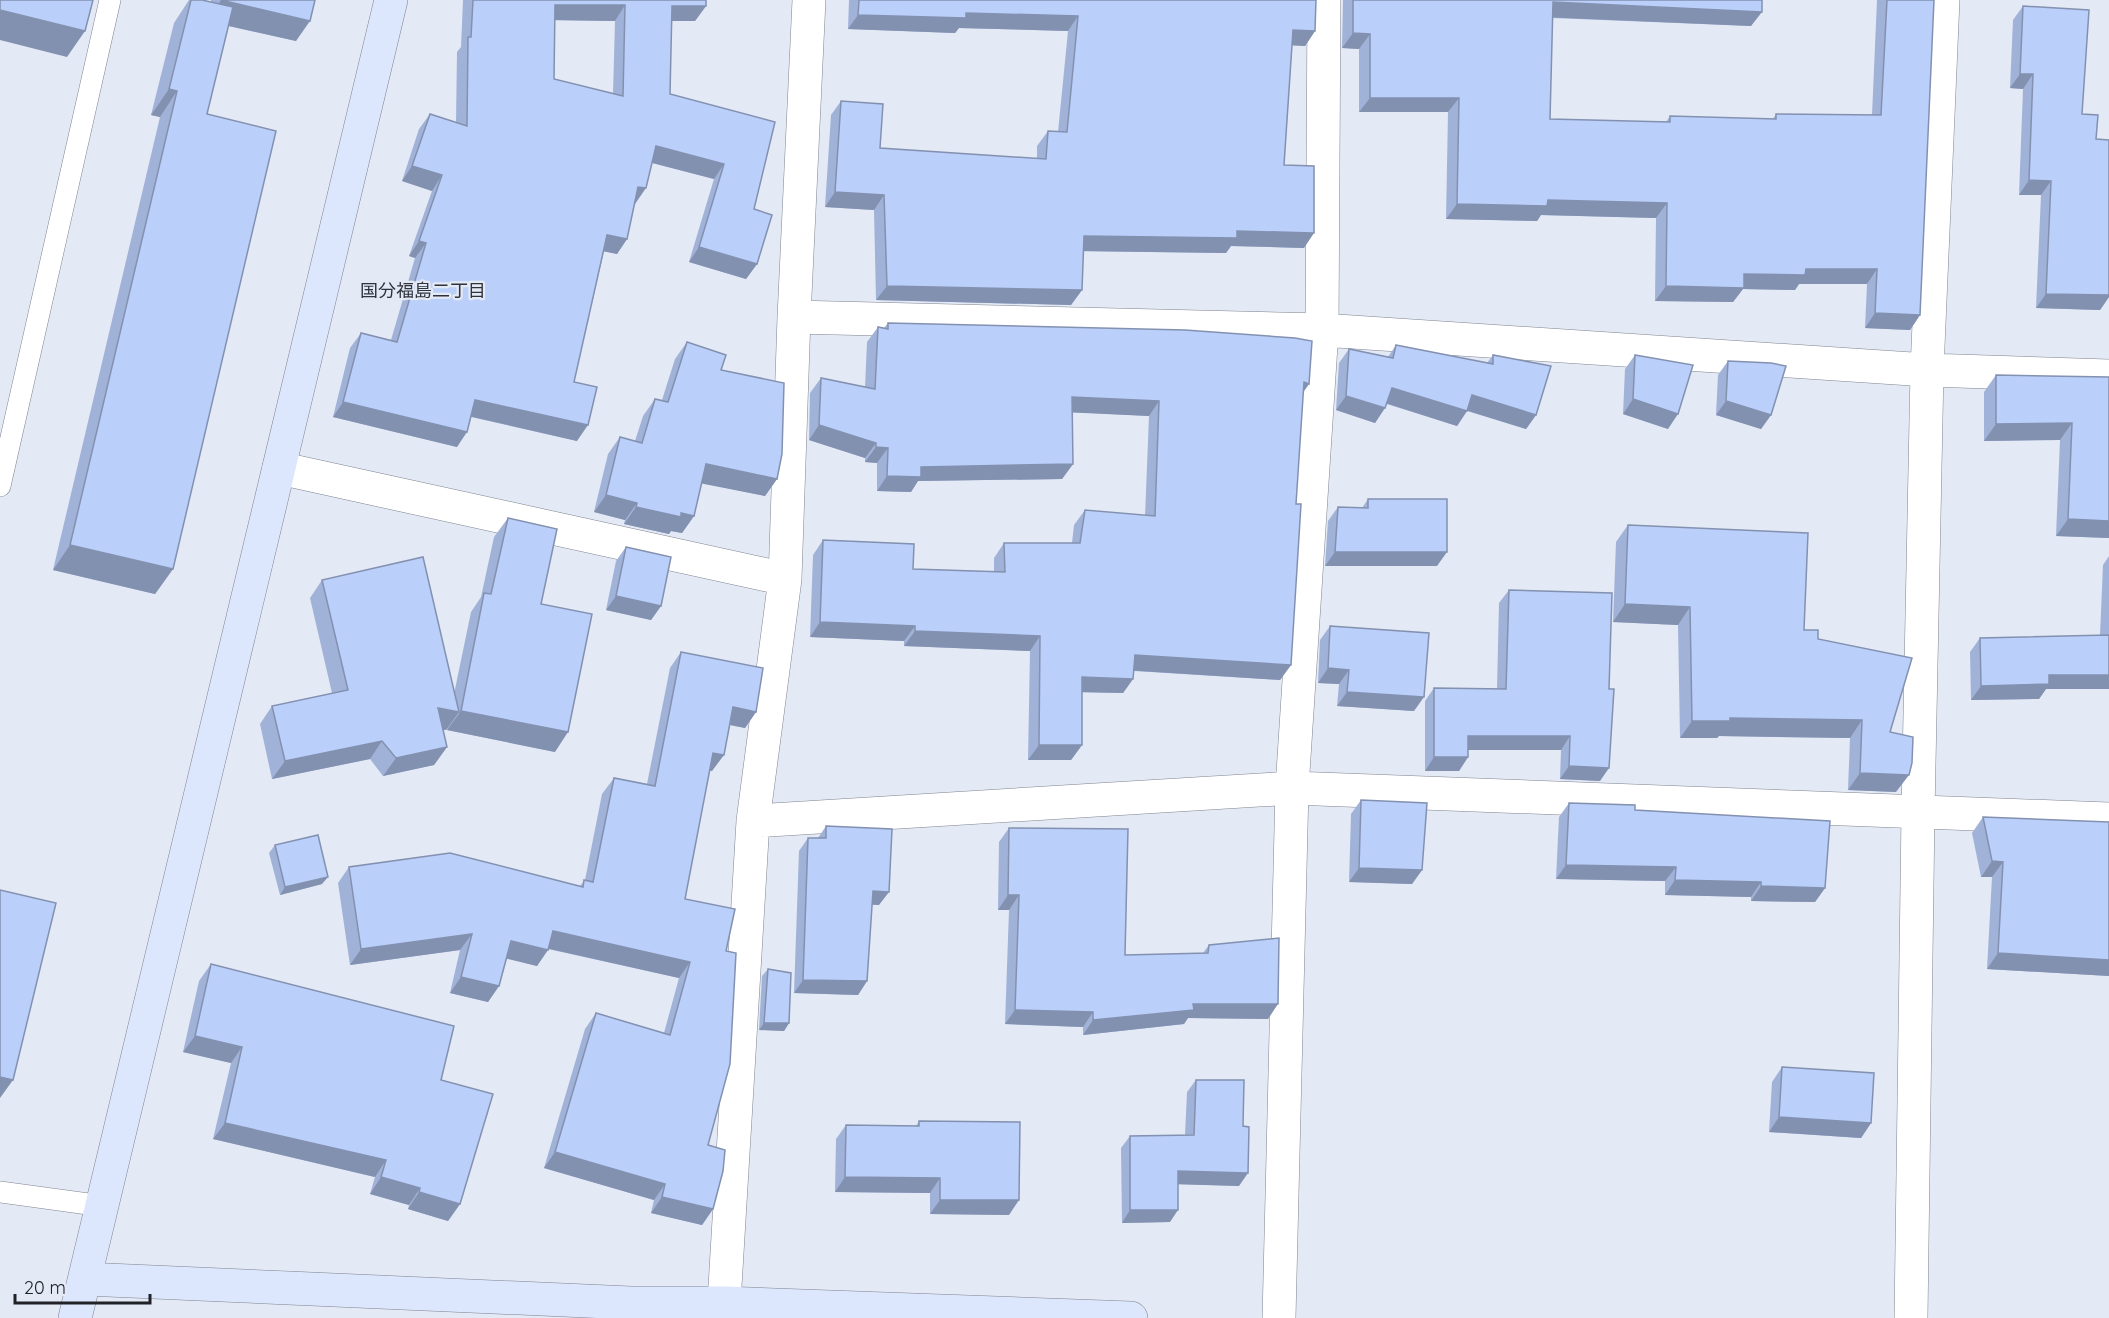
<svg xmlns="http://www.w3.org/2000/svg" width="2109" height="1318" font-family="Quicksand,'Noto Sans JP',sans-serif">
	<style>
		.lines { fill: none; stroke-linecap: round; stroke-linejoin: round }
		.lane-casing { stroke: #7f8490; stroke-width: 22 }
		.street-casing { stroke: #7f8490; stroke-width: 34 }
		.secondary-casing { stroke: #7f8490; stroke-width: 34 }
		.lane { stroke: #fff; stroke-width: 21 }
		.street { stroke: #fff; stroke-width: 33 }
		.secondary { stroke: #dce6fc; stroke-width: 33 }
		.wall { fill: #a1b2d8; fill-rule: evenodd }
		.shaded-wall { fill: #8391b0 }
		.building { fill: #bbcffb; stroke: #8391b0; stroke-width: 1.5; fill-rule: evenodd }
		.labels { text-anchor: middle; stroke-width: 4.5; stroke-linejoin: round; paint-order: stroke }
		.neighbourhood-label { font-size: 18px; fill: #2f333d; stroke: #e3e9f5 }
	</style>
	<rect width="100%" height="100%" fill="#e3e9f5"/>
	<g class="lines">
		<defs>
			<path id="lane" d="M0,486L110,0
				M0,1192L103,1206"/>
			<path id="street" d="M794,317L1322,330L1927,370L2109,376
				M279,468L785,579
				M753,821L1292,788L2109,819
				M724,1303L753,821L785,579L794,317L809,0
				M1279,1318L1292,788L1322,330L1324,0
				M1911,1318L1918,813L1927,370L1943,0"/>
			<path id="secondary" d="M85,1279L631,1303H724L1131,1318
				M75,1318L391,0"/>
		</defs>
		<use href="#lane" class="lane-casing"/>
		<use href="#street" class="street-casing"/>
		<use href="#secondary" class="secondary-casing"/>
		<use href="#lane" class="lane"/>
		<use href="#street" class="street"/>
		<use href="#secondary" class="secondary"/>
	</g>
	<path class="wall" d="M189,0H202L211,2V0H315L296,41L228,26L207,114L173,569L155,594L53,570L160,117L151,115L174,23Z
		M463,0H706V6L695,21H671L670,94L775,122L754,209L757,264L746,279L689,262L714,179L652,163L635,203L627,239L617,254L604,251L574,382L577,441L471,417L457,447L333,417L350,348L361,333L391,340L415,258L409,256L432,191L402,181L419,129L430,114L456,122L457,52L461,47ZM555,20L615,21L613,94L554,79Z
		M849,0H1316L1315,31L1305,46L1292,45L1284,165L1304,248L1231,246L1226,253L1083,251L1082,290L1071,305L876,300L874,210L825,207L831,115L841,101L880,148L1037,159V146L1048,131L1058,132L1068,31L959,28L955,33L848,29Z
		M1343,0H1762L1751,26L1552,18L1550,119L1666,122L1670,116L1773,119L1776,114L1872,115L1877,0H1934L1920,315L1910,330L1865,328L1867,284H1799L1795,290L1743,289L1733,302L1655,301L1656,218L1541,215L1537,221L1446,219L1448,112H1359V49L1342,48Z
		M2023,6L2082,114L2096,139L2109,140V297L2100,310L2036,308L2041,195H2019L2023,89L2010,88L2013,20Z
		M888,323L1309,384L1303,392L1296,504L1291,665L1280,680L1134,671L1133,679L1123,693L1082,692V745L1071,760H1028L1030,651L904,646V641L810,637L813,555L823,540L913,569L994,572V558L1004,543H1072L1074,525L1085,510L1145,516L1149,416L1072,412L1073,464L1062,479L918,481L911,492L877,491V463L865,462V458L809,440L810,393L821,378L865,387L867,342L878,327L884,328Z
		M687,342L721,370L777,479L765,496L702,483L694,516L682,533L671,531L669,534L624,524L625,520L594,512L608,454L620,437L635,441L643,416L655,399L662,400L675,359Z
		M1396,345L1487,363L1493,355L1536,415L1526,429L1467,411L1457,426L1387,404L1375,423L1336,410L1339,363L1349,349L1388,357Z
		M1635,355L1668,429L1623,414L1625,369Z
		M1728,361L1771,415L1761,429L1716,415L1718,375Z
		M1996,375L2109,377V538L2056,536L2060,440L1984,441V392Z
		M1368,499L1437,566H1325L1328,521L1338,507L1362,508Z
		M508,518L541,604L555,752L447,730L448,728L446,730H443L447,747L434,765L383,776L370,759L272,779L260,724L272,706L332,693L310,598L322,580L454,694L471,612L481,597L494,537Z
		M1628,525L1818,639L1890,732L1896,792L1848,790L1850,738L1719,736L1717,738H1680L1678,625L1613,622L1616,542Z
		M626,547L661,606L651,620L606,610L616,561Z
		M2109,556V689H2046L2039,699L1971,700L1970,652L1980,638L2100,635L2103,565Z
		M1509,590L1600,781L1560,779L1561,750H1468V757L1459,771H1425V701L1434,688L1497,689L1499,603Z
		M1330,626L1414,711L1337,706L1339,684L1318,683L1320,640Z
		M681,652L756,712L745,728L729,725L712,771L709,770L685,899L726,951L708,1145L713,1209L702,1225L651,1213L654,1200L544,1168L585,1029L596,1013L664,1033L679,978L548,949L537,966L507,958L499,986L488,1002L450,993L460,950L350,965L338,883L349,867L580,886L585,880L602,794L614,778L647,784L670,668Z
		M1361,800L1422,870L1412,884L1349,882L1351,814Z
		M1569,803L1635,810L1825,888L1815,902L1751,901V897L1665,895V881L1556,879L1559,817Z
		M1983,817L2109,822V976L1987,969L1992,877H1981L1972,833Z
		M826,826L879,905H872L867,981L858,995L794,993L799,851L808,838H818Z
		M1009,828L1125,955L1203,953L1209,945L1268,1019L1188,1018L1184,1024L1083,1035V1027L1005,1024L1009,910H998L999,842Z
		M275,845L322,884L280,895L269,853Z
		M211,964L441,1080L460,1204L448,1221L408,1209L409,1205L370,1194L375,1177L213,1139L231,1063L183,1052L199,981Z
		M768,969L789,1023L784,1031L759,1030L762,976Z
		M1782,1067L1871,1123L1861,1138L1769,1132L1772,1082Z
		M1196,1080L1239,1186L1178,1184L1170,1222L1122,1223L1121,1148L1130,1136L1185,1135L1187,1092Z
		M919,1121L1009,1215L930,1214V1193L835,1192L836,1139L846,1125L916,1126Z"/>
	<path class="shaded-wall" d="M221,0L310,21L296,41L207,21Z
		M1553,2L1762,12L1751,26L1542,17Z
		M555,5H625L615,21L544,20Z
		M672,6H706L695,21H661Z
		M0,10L85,31L67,57L0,40Z
		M966,13L1078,16L1068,31L959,28L955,33L848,29L858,15Z
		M1293,30L1315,31L1305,46L1283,45Z
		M1353,33L1370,34L1359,49L1342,48Z
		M2020,74H2033L2023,89L2010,88Z
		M169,89L177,91L160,117L151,115Z
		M1370,98H1459L1448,112H1359Z
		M656,146L724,164L714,179L645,161Z
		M412,166L442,175L432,191L402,181Z
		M2029,180L2051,181L2041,195H2019Z
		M638,187L646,188L635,204L628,202Z
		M835,192L884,195L874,210L825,207Z
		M1548,200L1667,203L1656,218L1541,215L1537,221L1446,219L1457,204Z
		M1237,231L1314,233L1304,248L1231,246L1226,253L1073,251L1084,236Z
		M607,235L627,239L617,254L597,250Z
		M419,241L426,243L415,258L409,256Z
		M699,247L757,264L746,279L689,262Z
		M1806,269H1877L1867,284H1799L1795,290L1743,289L1733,302L1655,301L1666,286L1744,274Z
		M887,286L1082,290L1071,305L876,300Z
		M2046,294L2109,295V297L2100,310L2036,308Z
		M1875,313L1920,315L1910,330L1865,328Z
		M1304,382L1309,384L1299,398Z
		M1392,388L1467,411L1457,426L1382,402Z
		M1472,395L1536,415L1526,429L1462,409Z
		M1346,396L1385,408L1375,423L1336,410Z
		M1072,397L1159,401L1149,416L1062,412Z
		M1633,399L1678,414L1668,429L1623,414Z
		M475,400L588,425L577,441L464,415Z
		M1726,401L1771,415L1761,429L1716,415Z
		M343,402L467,432L457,447L333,417Z
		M2072,423L2060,440L1984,441L1996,424Z
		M819,425L876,443L865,458L809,440Z
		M876,447L888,448L877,463L865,462Z
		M706,464L777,479L765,496L694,482Z
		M1073,464L1062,479L918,481L911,492L877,491L887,476L921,467Z
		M606,495L637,503L625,520L594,512Z
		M636,507L681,513L694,516L682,533L671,531L669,534L624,524Z
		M2068,519L2109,521V538L2056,536Z
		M70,545L173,569L155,594L53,570Z
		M1335,552H1447L1437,566H1325Z
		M616,596L661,606L651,620L606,610Z
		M1625,604L1690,607L1678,625L1613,622Z
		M820,622L915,626L904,641L810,637Z
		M915,631L1040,636L1030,651L904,646Z
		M1135,655L1291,665L1280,680L1124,670Z
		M1328,668L1349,670L1339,684L1318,683Z
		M2049,675H2109V689H2046L2039,699L1971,700L1981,686Z
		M1082,677L1133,679L1123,693L1071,692Z
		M1347,692L1424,697L1414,711L1337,706Z
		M733,707L756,712L745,728L721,723Z
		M438,708L459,712L446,730L425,726Z
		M461,711L568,732L555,752L447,730Z
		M1730,718L1862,720L1850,738L1719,736L1717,738H1680L1692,721Z
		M1468,736H1570L1561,750H1459Z
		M382,741L370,759L272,779L285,761Z
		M1039,745H1082L1071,760H1028Z
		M447,747L434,765L383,776L396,758Z
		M713,753L724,755L712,771L702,769Z
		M1434,757H1468L1459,771H1425Z
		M1569,766L1609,768L1600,781L1560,779Z
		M1860,773L1909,775L1896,792L1848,790Z
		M1992,861L2003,862L1992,877H1981Z
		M1566,865L1676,867L1665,881L1556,879Z
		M1359,868L1422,870L1412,884L1349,882Z
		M328,877L322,884L280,895L285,887Z
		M1675,880L1761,882L1751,897L1665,895Z
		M1761,886L1825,888L1815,902L1751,901Z
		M873,891L889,892L879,905L864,904Z
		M1008,895H1019L1009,910H998Z
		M553,931L690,962L679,978L541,947Z
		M472,934L460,950L350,965L361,949Z
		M511,941L548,950L537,966L500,957Z
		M1998,953L2109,960V976L1987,969Z
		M461,977L499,986L488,1002L450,993Z
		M803,980L867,981L858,995L794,993Z
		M1193,1004H1278L1268,1019L1188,1018L1184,1024L1083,1035L1093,1020Z
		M1015,1010L1093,1012L1083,1027L1005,1024Z
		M764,1023H789L784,1031L759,1030Z
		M195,1036L242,1047L231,1063L183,1052Z
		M0,1077L13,1080L0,1098Z
		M1779,1117L1871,1123L1861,1138L1769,1132Z
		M225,1123L386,1160L375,1177L213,1139Z
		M555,1152L665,1184L654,1200L544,1168Z
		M1178,1171L1248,1173L1239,1186L1169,1184Z
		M381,1177L420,1188L409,1205L370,1194Z
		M845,1177L940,1178L930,1193L835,1192Z
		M419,1192L460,1204L448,1221L408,1209Z
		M662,1197L713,1209L702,1225L651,1213Z
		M940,1200H1019L1009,1215L930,1214Z
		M1130,1210H1178L1170,1222L1122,1223Z"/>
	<path class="building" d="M0,0H93L85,31L0,10Z
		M191,0H202L233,7L207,114L276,131L173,569L70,545L177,91L169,89Z
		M221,0H315L310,21Z
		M473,0H706V6H672L670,94L775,122L754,209L772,215L757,264L699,247L724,164L656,146L646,188L638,187L627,239L607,235L574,382L597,387L588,425L475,400L467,432L343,402L361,333L397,342L426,243L419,241L442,175L412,166L430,114L467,126L468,37H471ZM555,5H625L623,96L554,79Z
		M859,0H1316L1315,31L1293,30L1284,165L1314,166V233L1237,231V238L1084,236L1082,290L887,286L884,195L835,192L841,101L883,104L880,148L1046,159L1048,131L1067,132L1078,16L966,13V18L858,15Z
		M1353,0H1762V12L1553,2L1550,119L1670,122V116L1776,119V114L1881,115L1887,0H1934L1920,315L1875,313L1877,269H1806L1805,275L1744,274V288L1666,286L1667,203L1548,200L1547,206L1457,204L1459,98H1370V34L1353,33Z
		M2023,6L2089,10L2082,114L2098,115L2096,139L2109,140V295L2046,294L2051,181L2029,180L2033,74H2020Z
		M888,323L1185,330L1295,338L1312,341L1309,384L1304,382L1296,504H1301L1291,665L1135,655L1133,679L1082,677V745H1039L1040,636L915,631V626L820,622L823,540L914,544L913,569L1005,572L1004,543H1080L1085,510L1155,516L1159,401L1072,397L1073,464L921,467V477L887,476L888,448L876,447V443L819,425L821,378L875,389L878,327L888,329Z
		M687,342L726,355L721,370L784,383L782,454L777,479L706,464L694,516L681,513V517L636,507L637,503L606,495L620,437L642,443L655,399L668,402Z
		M1396,345L1493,364V355L1551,366L1536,415L1472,395L1467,411L1392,388L1385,408L1346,396L1349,349L1393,358Z
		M1635,355L1693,365L1678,414L1633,399Z
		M1728,361L1771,363L1786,366L1771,415L1726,401Z
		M1996,375L2109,377V521L2068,519L2072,423L1996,424Z
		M1368,499H1447V552H1335L1338,507L1368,508Z
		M508,518L557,529L541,604L592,614L568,732L461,711L484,593L491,594Z
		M1628,525L1808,533L1804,630H1818V639L1912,658L1890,732L1913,737L1912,763L1909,775L1860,773L1862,720L1730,718V721H1692L1690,607L1625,604Z
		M626,547L671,557L661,606L616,596Z
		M423,557L459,712L438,708L447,747L396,758L382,741L285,761L272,706L348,690L322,580Z
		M1509,590L1612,593L1609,689H1614L1609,768L1569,766L1570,736H1468V757H1434V688L1506,689Z
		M1330,626L1429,633L1424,697L1347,692L1349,670L1328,668Z
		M2109,635V675H2049V684L1981,686L1980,638Z
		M681,652L763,668L756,712L733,707L724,755L713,753L685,899L735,909L726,951L736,953L730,1064L708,1145L725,1150L723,1171L713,1209L662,1197L665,1184L555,1152L596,1013L670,1035L690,962L553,931L548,950L511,941L499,986L461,977L472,934L361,949L349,867L450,853L583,887L584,880L593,882L614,778L655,786Z
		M1361,800L1427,803L1422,870L1359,868Z
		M1569,803L1635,805V810L1830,821L1825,888L1761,886V882L1675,880L1676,867L1566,865Z
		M1983,817L2109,822V960L1998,953L2003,862L1992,861Z
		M826,826L892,829L889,892L873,891L867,981L803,980L808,838H826Z
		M1009,828L1128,829L1125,955L1208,953L1209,945L1279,938L1278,1004H1193L1194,1010L1093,1020V1012L1015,1010L1019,895H1008Z
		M318,835L328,877L285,887L275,845Z
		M0,890L56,903L13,1080L0,1077Z
		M211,964L454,1026L441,1080L493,1094L460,1204L419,1192L420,1188L381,1177L386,1160L225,1123L242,1047L195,1036Z
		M768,969L791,973L789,1023H764Z
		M1782,1067L1874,1073L1871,1123L1779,1117Z
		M1196,1080H1244L1243,1126L1249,1127L1248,1173L1178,1171V1210H1130V1136L1194,1135Z
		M919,1121L1020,1122L1019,1200H940V1178L845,1177L846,1125L919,1126Z"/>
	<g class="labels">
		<g class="neighbourhood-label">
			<text x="423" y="297">国分福島二丁目</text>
		</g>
	</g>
	<path d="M15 1294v9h135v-9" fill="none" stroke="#202227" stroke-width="3"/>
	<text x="24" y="1294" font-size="18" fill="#202227" stroke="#e3e9f5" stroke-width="4.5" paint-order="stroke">20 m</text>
</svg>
